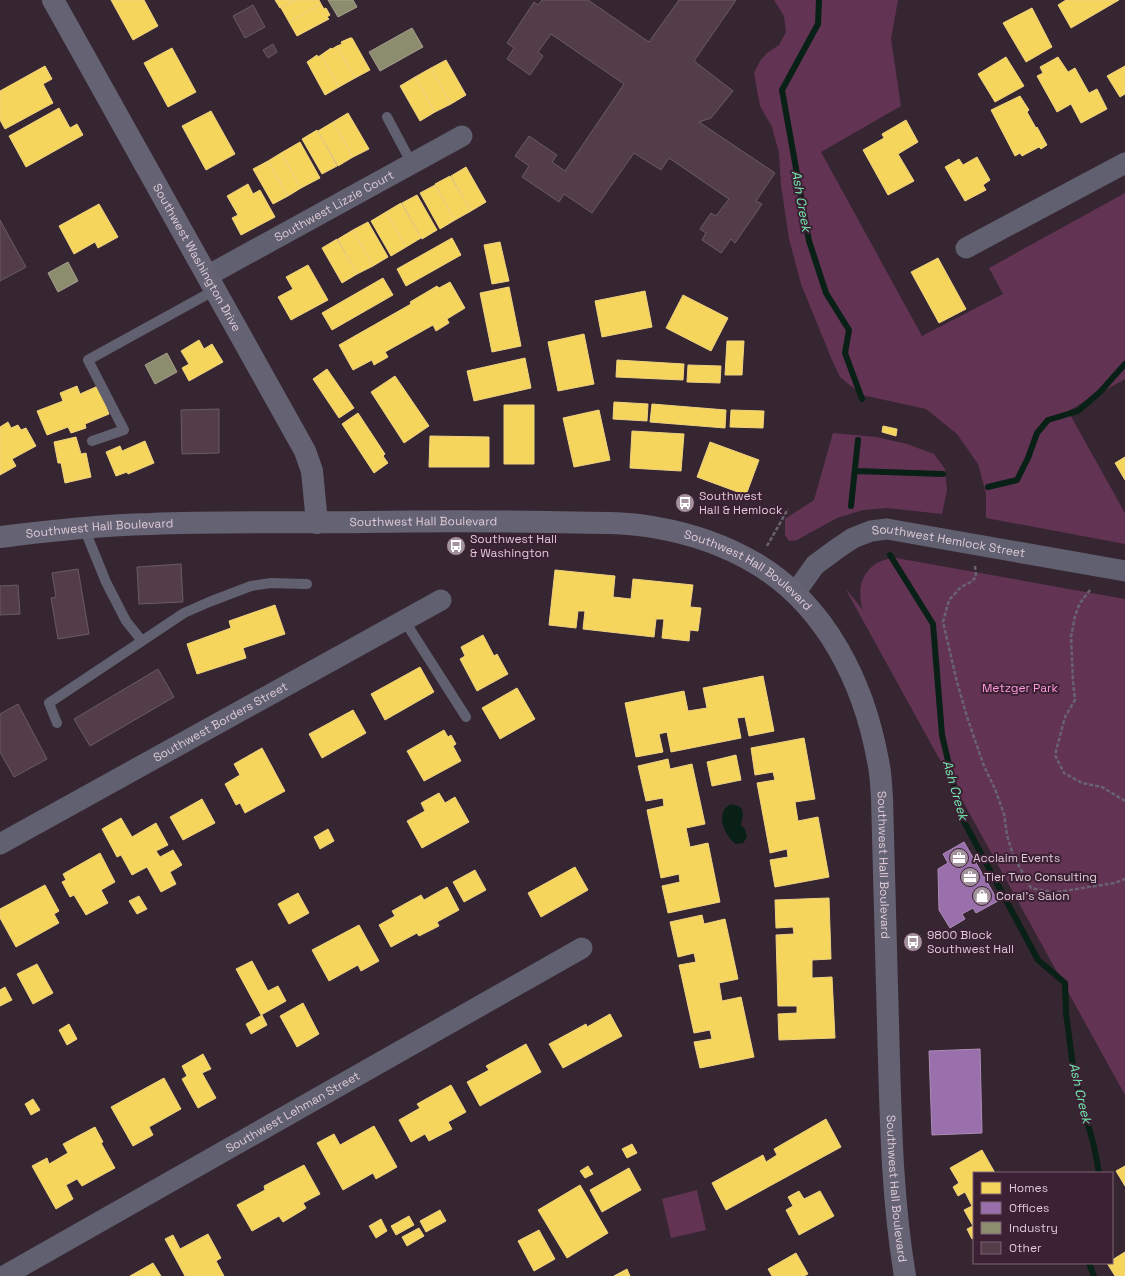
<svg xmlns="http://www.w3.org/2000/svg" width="1125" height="1276" font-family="'Space Grotesk',sans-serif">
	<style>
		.green { fill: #633354 }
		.water { fill: #082015 }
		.homes { fill: #f6d55c; stroke: #efd281 }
		.offices { fill: #9970ab; stroke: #ae8bb8 }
		.industry { fill: #8c8c6e; stroke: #a59f8e }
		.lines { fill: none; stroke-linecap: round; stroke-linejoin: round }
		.stream { stroke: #082015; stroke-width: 6 }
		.building { fill: #533d48; stroke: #6a5b62 }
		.path { stroke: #68636f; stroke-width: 2.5; stroke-dasharray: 4 2; stroke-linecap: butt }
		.lane { stroke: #616070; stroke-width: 10 }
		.street { stroke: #616070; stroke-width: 21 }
		.secondary { stroke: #656273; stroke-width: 22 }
		.labels { text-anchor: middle; stroke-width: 4; stroke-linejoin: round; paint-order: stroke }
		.street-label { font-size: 12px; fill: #decbd7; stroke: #3c2033 }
		.poi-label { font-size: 12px; fill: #decbd7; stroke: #3c2033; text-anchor: start }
		.park-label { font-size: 12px; fill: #fc9bdd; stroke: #3c2033 }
		.water-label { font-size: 13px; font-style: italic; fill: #72ecaf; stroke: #3c2033 }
	</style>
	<rect width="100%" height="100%" fill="#362631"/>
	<path class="green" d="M774,0H898L891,39L901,106L821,152L922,336L1003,294L989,268L1125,193V379L1068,411L1125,513V544L986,518V493L978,464L957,434L926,409L862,395L840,377L832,360L801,284L789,239L781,185L779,153L772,127L760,106L754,73L760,61L767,53L779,45L786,32L784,16Z
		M833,433L876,437L907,444L934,454L945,469L947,490L942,514L887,508L863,510L837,518L797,540L789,541L785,535V519L814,500Z
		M896,558L1125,599V1095L845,588L863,610C854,584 867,559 896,558Z
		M697,1190L706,1230L671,1238L662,1199Z"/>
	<path class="water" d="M730,804C745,806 744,812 741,825L745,829L747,837L743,843L736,844C727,838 717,819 725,809C725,808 730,805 730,804Z"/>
	<path class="homes" d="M111,0H144L158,26L133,40Z
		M275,0H296L280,8Z
		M296,0H319L321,4L289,22L281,8Z
		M1066,0H1119L1071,28L1058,5Z
		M321,4L324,9L326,8L330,15L327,17L329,19L297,36L289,22Z
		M1032,8L1052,47L1026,62L1003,23Z
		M350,38H352L370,70L355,78L337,46L342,44L341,42Z
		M337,46L355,78L339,87L321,55L331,48L332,49Z
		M172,48L196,92L168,107L144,63Z
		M317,55L318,57L321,55L339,87L325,95L307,62Z
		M1006,57L1024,86L995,102L978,74Z
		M1058,57L1068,72L1075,68L1089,93L1097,89L1107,109L1081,123L1071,104L1057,112L1037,76L1043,73L1040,67Z
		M446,60L466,95L451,104L431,68Z
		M45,66L52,79L43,84L53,103L5,129L0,120V91Z
		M1125,66V94L1120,97L1107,76Z
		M431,68L451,104L435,112L415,77Z
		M415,77L435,112L420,121L400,86Z
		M1020,96L1029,110L1027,112L1036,128L1037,127L1047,145L1041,149L1039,147L1022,156L1020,153L1015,156L991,110Z
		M59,108L70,128L77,124L83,135L26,167L9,136Z
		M211,111L235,154L206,170L182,126Z
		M348,113L369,149L353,157L333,122Z
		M906,120L918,142L898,154L914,181L888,195L863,150L884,138L882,134Z
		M333,122L353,157L338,166L318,131Z
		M317,130L337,166L322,174L302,139Z
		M300,142L320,178L301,188L281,153Z
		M281,153L301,188L288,196L268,161Z
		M977,157L990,180L983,185L986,190L965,201L945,167L959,159L963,165Z
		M268,161L288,196L273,204L253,169Z
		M466,167L486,202L471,211L451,176Z
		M450,176L471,211L455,220L435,184Z
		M248,184L253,194L260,190L275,217L241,235L232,218L238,215L227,196Z
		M435,185L455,220L440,229L420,193Z
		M417,195L437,230L422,239L402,203Z
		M401,203L421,238L406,247L386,212Z
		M99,204L118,237L98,248L95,242L74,254L59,226Z
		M386,212L406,247L391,256L371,221Z
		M368,222L388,257L373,266L353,230Z
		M353,230L373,266L357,274L338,239Z
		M452,238L461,255L406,286L397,269Z
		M337,239L357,274L342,283L322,248Z
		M500,242L509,281L492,284L484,245Z
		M938,258L966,309L939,323L911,272Z
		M308,265L328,300L291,320L278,297L293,289L286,277Z
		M383,278L393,295L332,330L322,313Z
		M450,282L465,308L447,319L449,323L436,331L433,325L385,352L388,357L374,365L372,360L353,370L339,345L411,304L410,302L437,286L439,288Z
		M509,287L521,346L492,352L480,293Z
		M645,291L652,327L602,337L595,301Z
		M683,295L728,318L711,351L666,328Z
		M584,334L594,384L558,391L548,342Z
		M199,340L204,349L212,344L223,362L189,381L182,368L189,364L181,351Z
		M727,341H744L742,375H725Z
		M525,358L531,388L474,401L467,371Z
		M617,360L684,364L683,380L616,377Z
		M688,365L721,366L720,383L687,382Z
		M327,369L354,408L339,418L313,379Z
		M395,376L429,426L404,443L371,392Z
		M77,386L80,394L98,386L109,414L85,424L86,428L71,433L68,427L47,435L37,411L63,401L60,393Z
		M614,402L648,404L647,421L613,419Z
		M652,404L726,410L725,428L650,422Z
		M504,405H534V464H504Z
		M599,410L610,460L574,467L563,418Z
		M731,410L764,411L763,428L730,427Z
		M358,413L385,454L383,456L388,463L374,473L342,424Z
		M8,422L11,428L18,425L21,430L26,428L36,446L12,459L16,466L0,475V427Z
		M883,426L897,429L896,436L882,432Z
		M632,431L684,434L681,471L630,468Z
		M430,436L489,437V467H429Z
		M76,437L81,454L86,453L91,477L65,483L61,463H58L54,442Z
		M145,441L154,463L128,474L127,472L116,476L106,452L120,446L122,451Z
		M710,442L759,460L746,495L697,477Z
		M1125,457V480L1115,463Z
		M555,570L615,576L613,597L631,599L633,579L693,585L690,607L701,608L698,631L690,630L689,641L662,638L664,619H656L654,637L583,629L585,611H578L576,628L549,625Z
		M275,605L285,634L243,648L246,658L197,674L187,644L231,628L229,621Z
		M483,635L494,656L497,654L508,674L477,691L460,659L465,656L461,647Z
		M420,667L434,692L385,720L371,694Z
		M763,676L774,731L749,736L745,717L737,718L741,738L671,752L667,732L659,734L663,752L636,757L625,703L684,691L688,711L707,708L703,688Z
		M517,688L535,719L500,739L482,708Z
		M353,710L366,733L322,758L309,734Z
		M444,730L448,737L451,735L456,744L453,746L461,761L424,781L407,751Z
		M804,738L815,799L795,802L798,821L818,817L829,877L775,887L770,860L788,857L787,849L770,853L757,783L775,780L773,772L755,775L751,748Z
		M262,748L285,791L245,813L240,803L236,805L225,784L240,775L234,764Z
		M736,755L741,780L712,786L707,762Z
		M668,759L670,769L692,764L705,824L686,828L690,847L708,843L720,902L668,913L662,886L680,882L679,874L661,878L647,810L664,806L663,798L646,801L638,766Z
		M439,793L445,803L455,797L469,822L422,848L407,821L425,811L421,803Z
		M202,799L215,823L183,840L170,817Z
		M121,818L132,837L156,823L168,845L156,851L160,857L173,850L182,865L170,872L176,884L161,892L147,867L132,875L121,855L117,857L102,829Z
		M328,829L334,841L320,849L314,837Z
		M100,853L115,882L101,890L108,903L86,915L74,895L70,897L62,882L66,880L63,874Z
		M575,867L588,890L541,917L528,893Z
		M475,870L486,890L464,902L453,882Z
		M45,885L59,911L54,914L59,923L16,947L0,918V909Z
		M447,887L459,910L437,922L439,926L419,936L417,933L391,947L379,925L395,916L392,911L421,895L424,900Z
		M298,893L309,913L289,924L278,904Z
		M139,896L147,909L137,914L129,901Z
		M829,898L831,959L812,960V978L832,977L835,1038L779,1040L778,1014L797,1013V1006H778L776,935L794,934L793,927L776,928L775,900Z
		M702,915L704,924L725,919L738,979L719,983L722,1001L741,997L754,1057L700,1068L694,1042L712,1039L710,1030L694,1033L679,965L696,962L694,953L678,957L670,922Z
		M359,925L379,961L361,971L358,965L329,981L312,950Z
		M252,961L268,991L278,986L286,1001L261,1015L236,969Z
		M37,964L53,993L33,1004L17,974Z
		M5,987L12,1000L0,1006V990Z
		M303,1003L319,1034L297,1047L280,1016Z
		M610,1014L622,1036L563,1068L549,1044L586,1024L587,1027Z
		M262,1015L267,1025L251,1034L246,1024Z
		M69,1024L77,1039L67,1045L59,1030Z
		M526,1044L541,1072L480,1106L467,1082L489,1070L486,1066Z
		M203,1054L211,1069L202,1073L216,1098L198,1108L182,1079L187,1076L182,1066Z
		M164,1078L181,1109L149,1127L153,1135L133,1146L111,1107Z
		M451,1085L466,1112L448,1122L452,1129L429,1141L425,1134L411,1142L399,1120L420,1108L417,1104Z
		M33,1099L40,1110L31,1115L25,1104Z
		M826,1119L841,1147L726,1210L712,1183L763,1155L766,1162L777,1155L774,1149Z
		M374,1126L397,1167L376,1179L373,1173L343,1190L317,1143L334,1134L340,1145Z
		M95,1127L103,1142L101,1143L115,1168L82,1186L77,1179L66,1185L73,1199L56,1209L32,1166L47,1158L49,1164L68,1153L63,1144Z
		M632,1144L637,1153L627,1158L622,1149Z
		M982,1150L995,1173H974V1238L972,1239L967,1229L973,1226L964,1210L972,1206L965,1192L958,1196L953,1187L959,1183L950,1168Z
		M304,1165L320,1194L303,1203L306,1208L283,1222L279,1216L252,1231L237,1205L265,1190L264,1186Z
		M588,1166L593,1174L585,1178L580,1171Z
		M1125,1166V1186L1116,1171Z
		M629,1168L641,1190L602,1212L590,1190Z
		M580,1185L608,1233L567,1258L538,1210Z
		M799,1191L804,1199L820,1191L834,1216L799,1235L786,1210L793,1206L788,1197Z
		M440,1210L446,1221L426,1232L420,1221Z
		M409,1216L414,1225L396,1235L391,1226Z
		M381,1219L387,1231L376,1238L369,1226Z
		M419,1228L424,1236L407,1246L402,1237Z
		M539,1230L555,1259L534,1271L518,1241Z
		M208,1234L221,1258L216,1261L224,1276H185L165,1239L173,1235L180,1249Z
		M1125,1252V1276H1115L1107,1263H1112V1260Z
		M796,1253L808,1274L804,1276H772L768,1269Z
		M153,1263L161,1276H130Z
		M627,1269L630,1276H614Z"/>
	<path class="offices" d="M964,842L998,901L976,913L973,908L962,914L965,919L950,928L939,910L938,869L948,863L943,854Z
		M980,1049L982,1133L932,1135L929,1051Z"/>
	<path class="industry" d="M328,0H353L357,7L338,17Z
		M412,28L423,47L380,71L369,52Z
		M68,262L78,281L58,292L48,273Z
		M167,353L177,372L155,384L145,365Z"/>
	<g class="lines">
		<path class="stream" d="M819,0L818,24L782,90L809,241L826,293L849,330L845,353L862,399
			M856,471L943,474
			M988,487L1017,480L1028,458L1037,433L1048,420L1078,411L1100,392L1125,364
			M851,506L858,440
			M890,555L933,624L942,735L961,816L1038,960L1065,983L1066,1013L1074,1074L1094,1146L1099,1173
			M1089,1263L1094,1276"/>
	</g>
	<path class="building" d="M542,0H588L649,42L679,0H736L694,61L733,91L711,118L699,122L775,173L756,201L762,204L735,243L731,239L721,253L702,240L706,233L700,229L711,213L716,216L729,199L669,158L661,170L634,153L592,213L564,194L559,202L522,177L529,166L515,156L529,136L557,155L552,162L565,171L624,84L551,34L538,52L543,56L530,75L507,59L514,48L507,43L534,2L538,5Z
		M253,5L265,27L245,38L233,16Z
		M273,44L277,52L268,58L263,50Z
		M0,220L26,267L0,281Z
		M219,409V453L182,454L181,410Z
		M181,564L183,602L139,604L137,567Z
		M78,569L89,634L58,639L51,598L56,597L52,573Z
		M18,585L20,614L0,615V586Z
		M158,669L174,697L90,746L74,719Z
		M18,704L47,759L14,777L0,752V714Z"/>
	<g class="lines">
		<path class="path" d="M767,546L788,509
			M975,566L976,577L971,582L961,587L949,600L943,622L957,682L967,717L984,766L995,789L1004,814L1007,835L1013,855L1031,888L1045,891L1057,892L1115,883L1125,879
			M1090,590L1080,603L1075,616L1071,637L1073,681L1075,700L1065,717L1055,755L1064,773L1082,783L1102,787L1125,801
			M905,942H913"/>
		<path class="lane" d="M387,117L412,164
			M92,441L124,430L88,360L215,290
			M84,528L106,582L126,621L142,641L184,613L209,602L251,586L271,583L307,584
			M404,620L466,717
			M57,723L49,703L142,641"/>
		<g class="street">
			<path d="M966,248L1125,163"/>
			<path id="s1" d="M207,276L462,136"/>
			<path id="s2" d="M795,593L815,565L838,548L853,538L871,531L887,529L1125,571"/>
			<path id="s3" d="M0,844L441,600"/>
			<path id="s4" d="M4,1276L582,948"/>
		</g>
		<g class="secondary">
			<path id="s5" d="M53,0L305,451L312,471L317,523"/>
			<path id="s6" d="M0,537C50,531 100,525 151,524C222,521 294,523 365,522C426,521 487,521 548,522C584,523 622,521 658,528C692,534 726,546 755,563C826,605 864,683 878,761C881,773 881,786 882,798C884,886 886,974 889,1061C891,1133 893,1205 905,1276"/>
		</g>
	</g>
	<defs>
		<symbol id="bus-disc" viewBox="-11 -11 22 22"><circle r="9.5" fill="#a3919d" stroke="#3c2033"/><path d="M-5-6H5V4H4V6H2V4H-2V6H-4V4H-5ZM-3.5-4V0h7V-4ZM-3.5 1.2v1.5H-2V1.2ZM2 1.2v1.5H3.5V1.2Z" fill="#fff"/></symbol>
		<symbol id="office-disc" viewBox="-11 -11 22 22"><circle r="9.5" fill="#a3919d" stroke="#3c2033"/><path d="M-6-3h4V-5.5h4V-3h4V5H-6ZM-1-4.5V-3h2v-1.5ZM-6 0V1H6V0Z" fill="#fff"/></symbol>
		<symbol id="shop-disc" viewBox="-11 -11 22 22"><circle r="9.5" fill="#a3919d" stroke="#3c2033"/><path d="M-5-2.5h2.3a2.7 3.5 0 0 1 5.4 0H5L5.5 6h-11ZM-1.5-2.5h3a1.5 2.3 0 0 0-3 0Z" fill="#fff"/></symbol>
	</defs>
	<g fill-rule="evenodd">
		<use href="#bus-disc" x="674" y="492" width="22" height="22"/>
		<use href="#bus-disc" x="445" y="535" width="22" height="22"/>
		<use href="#office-disc" x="948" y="847" width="22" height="22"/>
		<use href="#office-disc" x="959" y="866" width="22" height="22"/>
		<use href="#shop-disc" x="971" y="885" width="22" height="22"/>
		<use href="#bus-disc" x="902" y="931" width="22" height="22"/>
	</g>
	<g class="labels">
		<g class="street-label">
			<text dy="4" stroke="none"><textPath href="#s1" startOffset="145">Southwest Lizzie Court</textPath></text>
			<text dy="4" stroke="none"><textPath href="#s5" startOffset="295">Southwest Washington Drive</textPath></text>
			<text dy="4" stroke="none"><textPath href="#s6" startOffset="424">Southwest Hall Boulevard</textPath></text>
			<text dy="4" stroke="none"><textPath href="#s6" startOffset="100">Southwest Hall Boulevard</textPath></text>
			<text dy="4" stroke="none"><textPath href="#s2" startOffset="179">Southwest Hemlock Street</textPath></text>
			<text dy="4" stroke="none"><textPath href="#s6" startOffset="760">Southwest Hall Boulevard</textPath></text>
			<text dy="4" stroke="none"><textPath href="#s3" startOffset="252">Southwest Borders Street</textPath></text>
			<text dy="4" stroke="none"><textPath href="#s6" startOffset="1107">Southwest Hall Boulevard</textPath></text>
			<text dy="4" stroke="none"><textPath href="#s4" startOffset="332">Southwest Lehman Street</textPath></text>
			<text dy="4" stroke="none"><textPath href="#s6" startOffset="1431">Southwest Hall Boulevard</textPath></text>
		</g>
		<g class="poi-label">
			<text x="699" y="500">Southwest<tspan x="699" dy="14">Hall &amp; Hemlock</tspan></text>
			<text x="470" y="543">Southwest Hall<tspan x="470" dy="14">&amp; Washington</tspan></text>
			<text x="973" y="862">Acclaim Events</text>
			<text x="984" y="881">Tier Two Consulting</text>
			<text x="996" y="900">Coral's Salon</text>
			<text x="927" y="939">9800 Block<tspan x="927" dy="14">Southwest Hall</tspan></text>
		</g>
		<g class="park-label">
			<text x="1020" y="692">Metzger Park</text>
		</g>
		<g class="water-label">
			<text transform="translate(802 201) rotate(80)" y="5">Ash Creek</text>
			<text transform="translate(956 790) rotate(74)" y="5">Ash Creek</text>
			<text transform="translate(1081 1093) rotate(77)" y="5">Ash Creek</text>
		</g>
	</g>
	<rect x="973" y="1172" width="140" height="92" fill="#3c2033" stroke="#7d6475"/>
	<rect x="981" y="1182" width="20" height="12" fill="#f6d55c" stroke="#7d6475"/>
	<text x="1009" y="1192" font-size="12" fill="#decbd7">Homes</text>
	<rect x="981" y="1202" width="20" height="12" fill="#9970ab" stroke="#7d6475"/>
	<text x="1009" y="1212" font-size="12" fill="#decbd7">Offices</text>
	<rect x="981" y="1222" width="20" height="12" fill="#8c8c6e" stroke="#7d6475"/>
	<text x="1009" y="1232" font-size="12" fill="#decbd7">Industry</text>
	<rect x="981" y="1242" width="20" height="12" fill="#533d48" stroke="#7d6475"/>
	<text x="1009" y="1252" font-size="12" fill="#decbd7">Other</text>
</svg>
